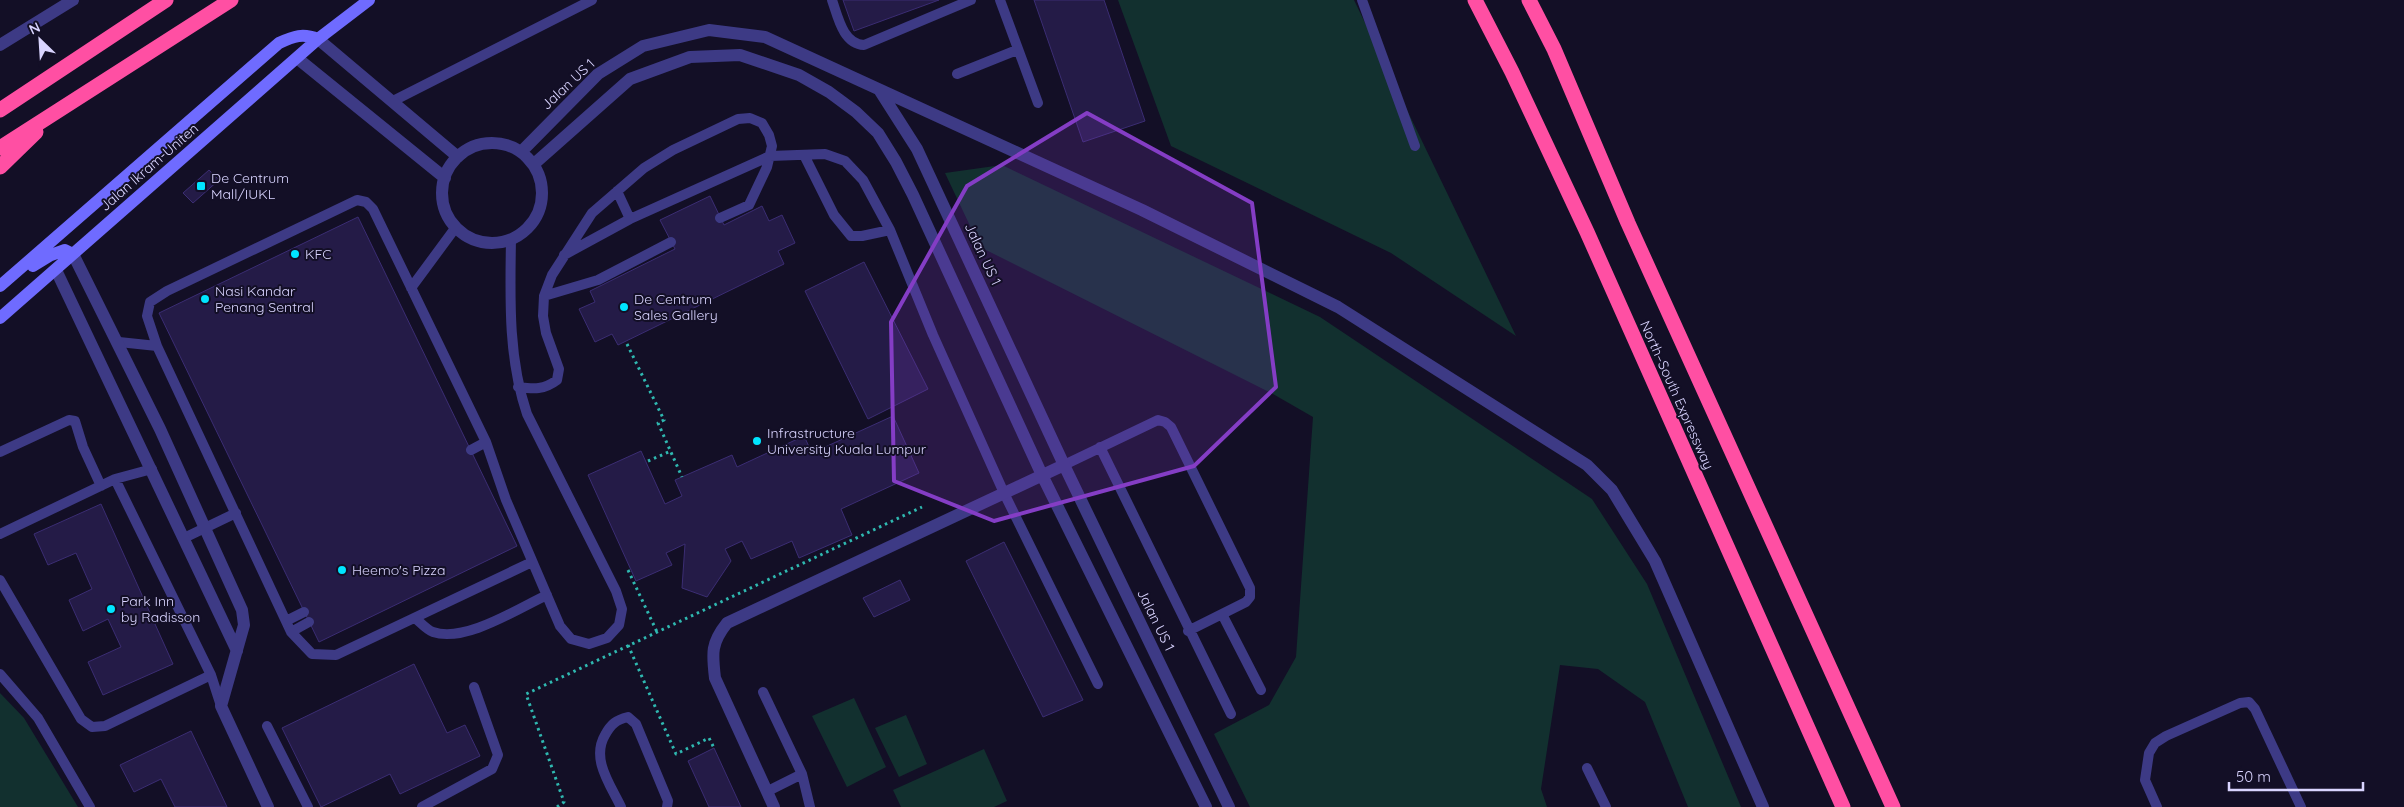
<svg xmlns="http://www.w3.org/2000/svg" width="2404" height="807" font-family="Quicksand,sans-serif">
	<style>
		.green { fill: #12302f }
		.building { fill: #241b47; stroke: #3b2d73 }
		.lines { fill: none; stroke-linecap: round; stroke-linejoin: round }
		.path { stroke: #2fb8b0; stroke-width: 3; stroke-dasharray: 2.5 4; stroke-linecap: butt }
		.lane { stroke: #3d3a85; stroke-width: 10 }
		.street { stroke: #3d3a85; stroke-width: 12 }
		.secondary { stroke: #6f6bff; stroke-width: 12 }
		.highway { stroke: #ff4fa3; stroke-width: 15 }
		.marked { fill: #843dc5; fill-opacity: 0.2; stroke: #843dc5; stroke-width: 4; stroke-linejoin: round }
		.poi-dot { fill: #00e5ff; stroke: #130f26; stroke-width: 2 }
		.labels { text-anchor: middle; stroke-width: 4; stroke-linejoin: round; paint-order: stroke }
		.street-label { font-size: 14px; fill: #d9d4ff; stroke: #130f26 }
		.poi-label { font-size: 14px; fill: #d9d4ff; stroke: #130f26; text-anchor: start }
	</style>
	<rect width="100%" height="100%" fill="#130f26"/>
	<path class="green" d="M1118,0H1354L1516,336L1391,253L1171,146Z
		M1002,165L1320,317L1592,499L1647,584L1741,807H1688L1645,702L1598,669L1560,665L1541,789L1547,807H1250L1214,734L1269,705L1296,657L1313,417L1273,394L980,247L945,173Z
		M0,693L24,718L78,807H0Z
		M854,698L886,767L847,787L812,716Z
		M906,715L927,764L899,777L875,728Z
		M984,749L1007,801L994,807H901L893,790Z"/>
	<path class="building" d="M843,0H939L854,31Z
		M1034,0H1104L1145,121L1083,142Z
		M209,170L219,180L193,203L183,193Z
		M710,196L724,225L762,206L769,221L782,215L795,243L778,251L784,264L618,345L612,334L595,342L579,309L595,302L590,291L675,249L660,220Z
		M358,217L517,546L319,642L159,313Z
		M864,262L928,389L868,419L805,291Z
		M893,416L919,473L841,509L852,535L799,558L792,541L751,559L742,541L725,549L731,561L707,597L682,588L685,544L666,553L672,565L636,581L588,475L641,451L665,504L682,496L675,480L732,455L737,467L804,436L812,453Z
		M101,504L173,664L103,695L88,662L121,647L108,619L83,631L69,600L92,589L76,553L48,565L34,534Z
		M1004,542L1083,700L1043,717L966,561Z
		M900,580L910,600L874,617L863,598Z
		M414,664L447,733L465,725L480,756L400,794L390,774L321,807L282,728Z
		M191,731L227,807H175L161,779L134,792L120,765Z
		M714,748L741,807H709L688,761Z"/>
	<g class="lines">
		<path class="path" d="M627,344L664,420L658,423L682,477
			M648,461L671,451
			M628,570L657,632
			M628,645L676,754L709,738L714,748
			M557,807L564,802L526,694L922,507"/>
		<path class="lane" d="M832,0C838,17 843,44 864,45L971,0
			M1000,0L1038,103
			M1362,0L1415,146
			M957,74L1017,50
			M393,101L592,0
			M804,155L834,215L851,236H862L890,230
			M617,191L630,219
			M511,239C510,298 508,358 527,414L616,591L622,609L619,625L607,638L589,644L571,639L560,626L506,500L486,442L373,209L366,202L357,200L167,291L150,302L147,316L157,346L291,632L312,654L336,655L532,562
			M564,255L630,219L770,156L825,154L845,161L863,180L890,230L933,335L1004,493L1098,684
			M411,288L456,227
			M544,296L598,280L671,242
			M119,342L157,346
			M518,387C534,389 544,390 557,380L559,369L546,333L543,316L544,296L552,275L592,213L644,168L673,150L738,119L750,118L762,123L769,135L772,146L767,167L749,205L720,218
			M1100,447L1231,714
			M471,450L486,442
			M0,452L69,420L75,421L83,447L101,486
			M1064,465L1158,420L1165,422L1171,427L1250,588V597L1246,602L1188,631
			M115,479L211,675L221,706
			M0,534L115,479L152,469
			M184,538L236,513
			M0,580L81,719L92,727L105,726L211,675
			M1222,614L1261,690
			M415,618C420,622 427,630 433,632C465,643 517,609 547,595
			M286,621L304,612
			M291,632L309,622
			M0,674L38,718L90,807
			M763,692L802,774L768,791
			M267,726L308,807
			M1587,768L1606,807
			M802,774L810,807
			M422,807L492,769L498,755L474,687
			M621,807C610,784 591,759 605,735C611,724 616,720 628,717L636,724L668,801L667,807
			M2157,807L2145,780L2149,753L2155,743L2166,736L2240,703L2249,702L2255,709L2301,807"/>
		<path class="street" d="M318,39L458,157
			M0,45L73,0
			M297,58L445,178
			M880,91L917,149L1064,465L1229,807
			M442 193a50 50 0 1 1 100 0a50 50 0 1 1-100 0Z
			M521,152L598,74L643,46L709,30L765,37L1142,210L1338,307L1587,465L1612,490L1655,561L1763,807
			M534,164L630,79L690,57L740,55L799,75L829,92L856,112L878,133L896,162L913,195L1042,475L1206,807
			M73,254L160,429L242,610L244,625L221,706L268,807
			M56,270L237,651
			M774,807L715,678C712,653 711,643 727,623L1064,465"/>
		<path class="secondary" d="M33,266L51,255L65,250L73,254
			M0,286L279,43C294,36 303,33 318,39
			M0,318L318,39L369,0"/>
		<path class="highway" d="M1475,0L1512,72L1587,232L1843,807
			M1529,0L1554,49L1628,223L1893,807
			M0,110L166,0
			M0,148L231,0
			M0,167L36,132"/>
	</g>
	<path class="marked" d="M1087,113L1252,203L1276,387L1194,466L994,521L894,481L891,322L967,186Z"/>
	<g class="poi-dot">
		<rect x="196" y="181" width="10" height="10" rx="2.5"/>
		<circle cx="295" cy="254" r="5"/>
		<circle cx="205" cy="299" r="5"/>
		<circle cx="624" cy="307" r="5"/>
		<circle cx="757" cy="441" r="5"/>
		<circle cx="342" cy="570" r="5"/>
		<circle cx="111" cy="609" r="5"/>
	</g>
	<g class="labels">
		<g class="street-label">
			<text transform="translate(568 84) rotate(-43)" y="5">Jalan US 1</text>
			<text transform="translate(149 167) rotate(-41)" y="5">Jalan Ikram-Uniten</text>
			<text transform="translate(983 254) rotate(65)" y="5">Jalan US 1</text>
			<text transform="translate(1677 395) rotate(66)" y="5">North–South Expressway</text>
			<text transform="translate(1156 620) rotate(64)" y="5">Jalan US 1</text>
		</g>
		<g class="poi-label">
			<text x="211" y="183">De Centrum<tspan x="211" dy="16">Mall/IUKL</tspan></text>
			<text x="305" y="259">KFC</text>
			<text x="215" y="296">Nasi Kandar<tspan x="215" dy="16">Penang Sentral</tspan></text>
			<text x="634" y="304">De Centrum<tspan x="634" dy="16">Sales Gallery</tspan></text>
			<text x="767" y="438">Infrastructure<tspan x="767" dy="16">University Kuala Lumpur</tspan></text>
			<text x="352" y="575">Heemo's Pizza</text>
			<text x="121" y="606">Park Inn<tspan x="121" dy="16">by Radisson</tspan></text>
		</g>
	</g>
	<g transform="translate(40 40) rotate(335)" stroke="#130f26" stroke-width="4" paint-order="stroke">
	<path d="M0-4L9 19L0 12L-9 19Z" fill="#d9d4ff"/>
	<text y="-8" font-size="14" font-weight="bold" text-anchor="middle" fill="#d9d4ff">N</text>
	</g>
	<path d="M2229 782v8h134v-8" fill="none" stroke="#d9d4ff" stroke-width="2.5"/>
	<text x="2236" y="782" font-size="15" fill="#d9d4ff" stroke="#130f26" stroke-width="4" paint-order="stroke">50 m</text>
</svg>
